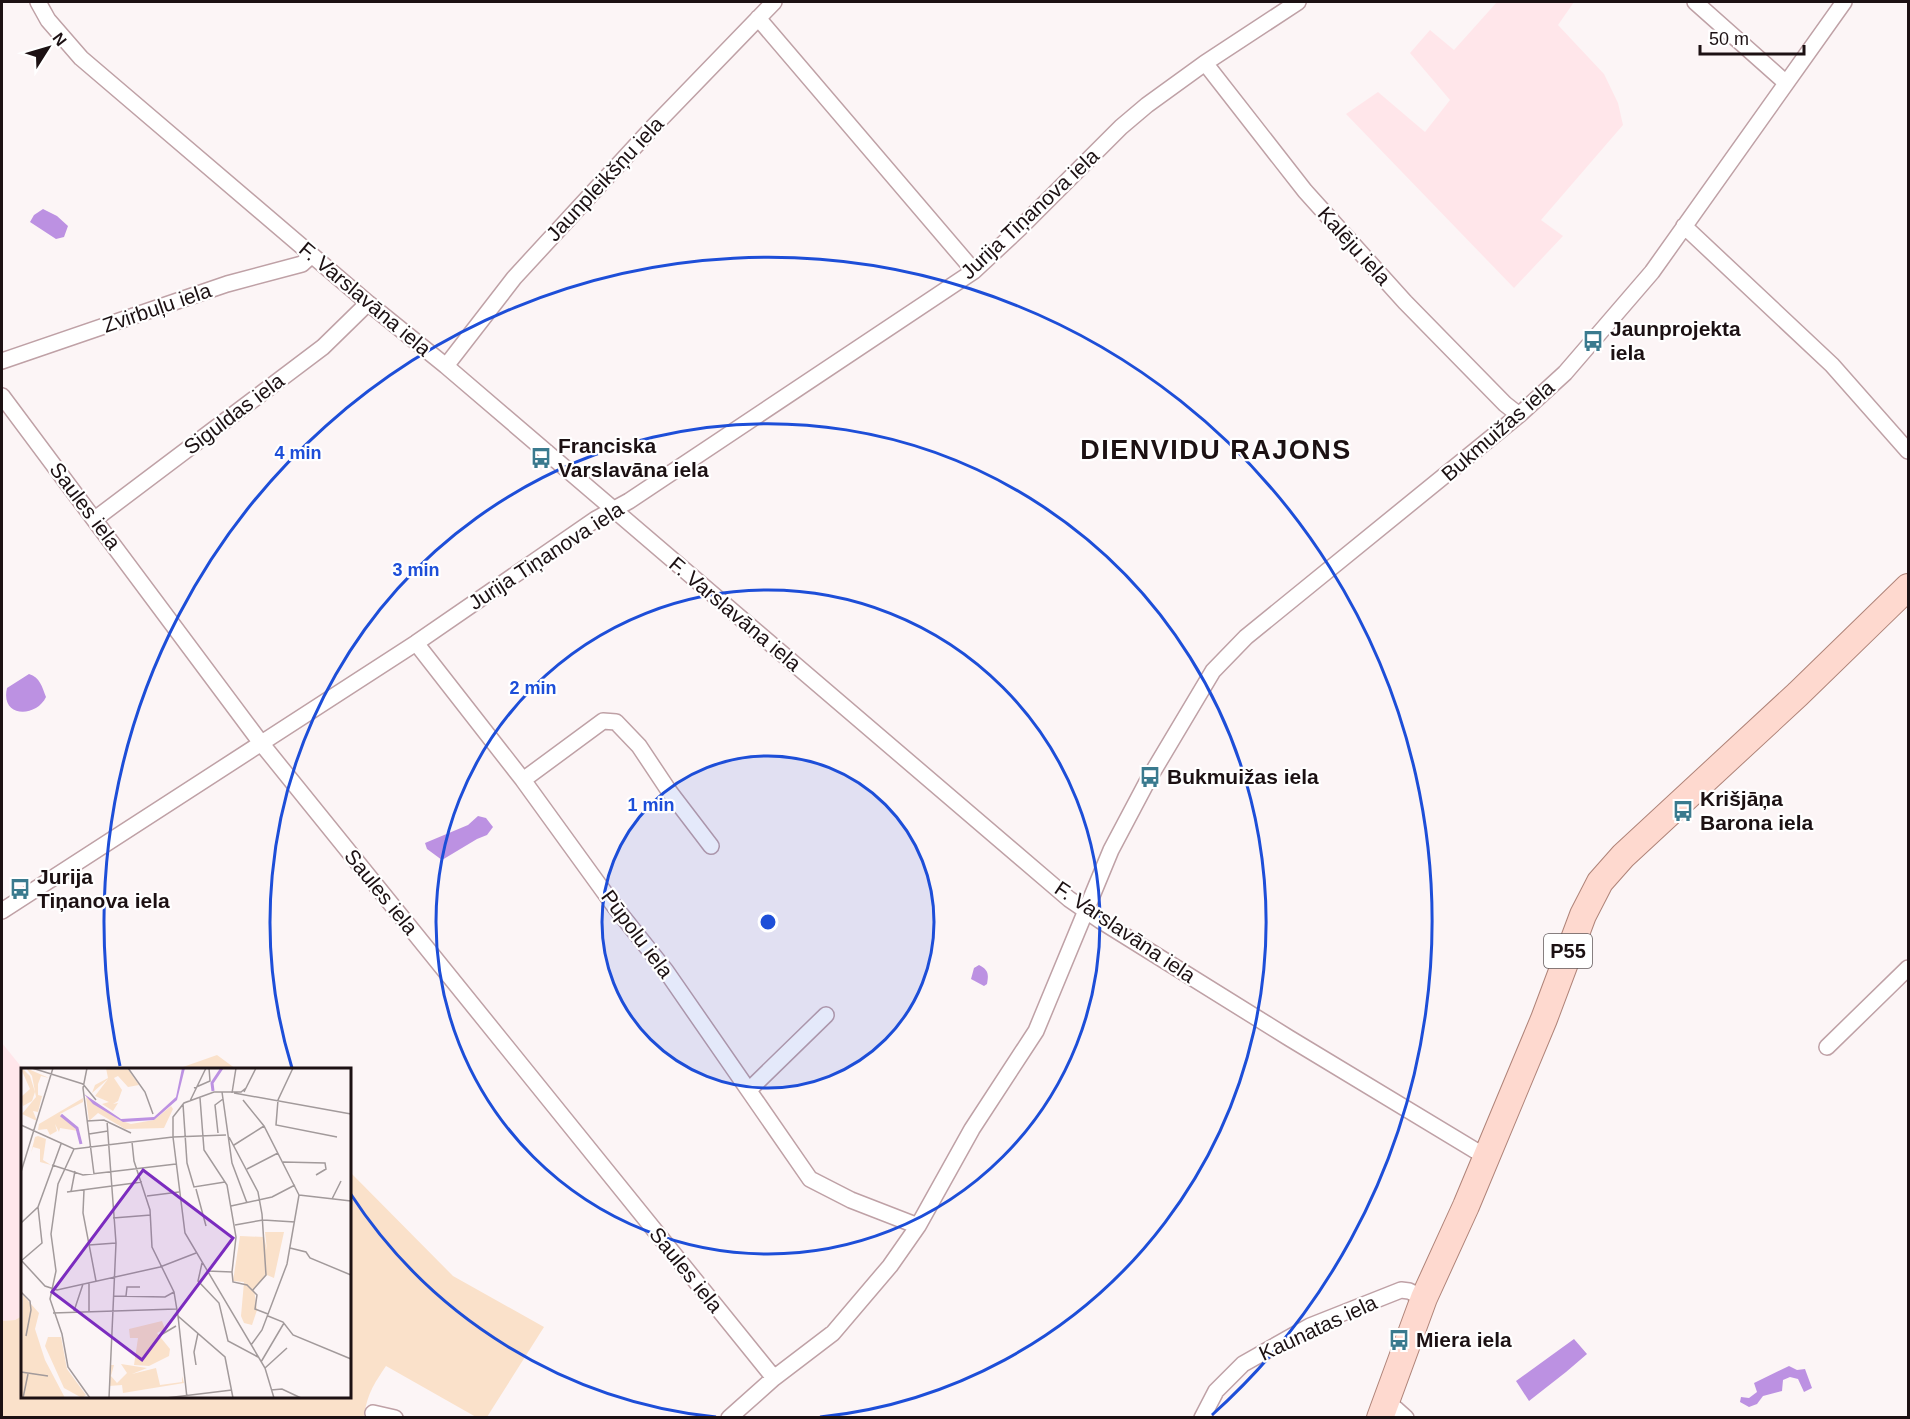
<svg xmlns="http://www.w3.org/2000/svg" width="1910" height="1419" font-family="Arial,sans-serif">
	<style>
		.built { fill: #ffe6ea }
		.green { fill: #fae1ca }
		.water { fill: #bc91e2 }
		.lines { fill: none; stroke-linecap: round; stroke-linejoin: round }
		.minor-casing { stroke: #bfa1a6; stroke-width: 18 }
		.primary-casing { stroke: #af8378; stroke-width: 28 }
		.minor { stroke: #fff; stroke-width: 15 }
		.primary { stroke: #fed9cf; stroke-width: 26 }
		.ring { fill: none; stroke: #1d4ed8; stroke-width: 3 }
		.labels { text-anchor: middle; stroke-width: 4.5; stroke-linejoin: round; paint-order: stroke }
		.shield { fill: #fff; stroke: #60585a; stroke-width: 1.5 }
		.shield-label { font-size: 20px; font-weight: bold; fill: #1c1113 }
		.street-label { font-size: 21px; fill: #1c1113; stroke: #fff }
		.poi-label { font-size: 21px; font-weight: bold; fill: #1c1113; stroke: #fff; text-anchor: start }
		.district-label { font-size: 27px; font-weight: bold; letter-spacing: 1.5px; fill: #1c1113; stroke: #fff }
		.inset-river { fill: none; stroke: #bc91e2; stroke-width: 3 }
		.inset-road { fill: none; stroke: #a29a9b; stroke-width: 1.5 }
		.view { fill: #7b2cbf; fill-opacity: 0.15; stroke: #7b2cbf; stroke-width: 3 }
		.inset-edge { fill: none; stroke: #1c1113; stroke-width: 3 }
		.centre { fill: #1d4ed8; stroke: #fff; stroke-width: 3 }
		.ring-label { font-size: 18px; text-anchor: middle; font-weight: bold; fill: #1d4ed8; stroke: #fff; stroke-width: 4.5; stroke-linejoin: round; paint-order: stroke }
	</style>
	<rect width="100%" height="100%" fill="#fcf5f6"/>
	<path class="built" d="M1497,2H1574L1558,25L1604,74L1618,103L1623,125L1541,220L1563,236L1514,288L1346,114L1378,92L1425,132L1450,100L1410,53L1430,30L1454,50Z
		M2,1043L23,1069L22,1316L15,1320L2,1321Z"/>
	<path class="green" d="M217,1055L236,1069H180L183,1067Z
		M350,1172L453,1276L544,1327L487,1417H476L386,1366C373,1385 367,1395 364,1417H2V1321L15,1320L22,1316V1396H350Z"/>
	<path class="water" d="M43,209L57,216L68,226L64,237L56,239L30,222L34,215Z
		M29,674C40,677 42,687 46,697C36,718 0,718 7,688Z
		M478,816L486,818L493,827L487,835L477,839L442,860L427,849L425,843L468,825Z
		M979,965C988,970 989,973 987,984L984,986L971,979L974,968Z
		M1574,1339L1587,1354L1566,1372L1529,1401L1516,1381Z
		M1789,1366L1797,1370L1805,1369L1812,1388L1804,1392L1798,1379L1790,1377L1783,1380L1782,1391L1763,1396L1757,1404L1749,1407L1740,1402L1741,1397L1749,1398L1757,1392L1754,1383Z"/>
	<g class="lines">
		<defs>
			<path id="minor" d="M38,2L48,20L81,58L368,303L446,366L1069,899L1101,921L1289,1038L1486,1157
				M1695,2L1785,82
				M758,18L974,271
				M1205,63L1305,191L1405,302L1505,404L1519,415
				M1684,226L1832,365L1908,451
				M2,361L227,284L302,264L312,255
				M446,366L514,278L653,127L774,2
				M2,396L261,743L774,1378
				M95,519L323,347L368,303
				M416,643L523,780L615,907L666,971L810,1179L851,1200L918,1226
				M523,780L603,721L616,722L639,746L669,791L711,846
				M2,911L416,643L596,519L629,501L974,271L1020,228L1121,127L1147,105L1205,63L1298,2
				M1827,1047L1908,968
				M749,1090L826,1015
				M1385,1404L1396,1409L1406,1418
				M373,1413L395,1418
				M729,1418L774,1378L833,1333L890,1266L918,1226L972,1129L1036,1031L1111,850L1148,780L1213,671L1246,637L1519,415L1565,373L1652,272L1844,2
				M1202,1418L1216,1391L1243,1364L1310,1326L1401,1290L1409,1291L1424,1298"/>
			<path id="primary" d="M1380,1418L1424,1298L1466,1206L1544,1019L1583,915L1600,882L1623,856L1798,694L1908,587"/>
		</defs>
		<use href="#minor" class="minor-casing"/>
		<use href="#primary" class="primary-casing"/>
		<use href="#minor" class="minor"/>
		<use href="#primary" class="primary"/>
	</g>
	<circle cx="768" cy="922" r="166" fill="#1d4ed8" fill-opacity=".12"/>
	<g class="ring">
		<circle cx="768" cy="922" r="166"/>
		<circle cx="768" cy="922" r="332"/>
		<path d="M716 1417A498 498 0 0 1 350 1193M292 1068A498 498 0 1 1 820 1417"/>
		<path d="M120 1066A664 664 0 1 1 1212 1415"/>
	</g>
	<defs>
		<symbol id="bus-bare" viewBox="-9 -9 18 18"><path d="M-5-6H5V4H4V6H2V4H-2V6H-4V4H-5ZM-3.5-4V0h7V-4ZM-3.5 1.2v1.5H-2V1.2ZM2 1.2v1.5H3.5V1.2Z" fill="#3a7a8e" stroke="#fff" stroke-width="2.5" paint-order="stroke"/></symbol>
	</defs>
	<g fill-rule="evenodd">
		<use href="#bus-bare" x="1578" y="326" width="30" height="30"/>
		<use href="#bus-bare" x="526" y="443" width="30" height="30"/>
		<use href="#bus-bare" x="1135" y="762" width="30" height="30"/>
		<use href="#bus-bare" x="1668" y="796" width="30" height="30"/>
		<use href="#bus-bare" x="5" y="874" width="30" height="30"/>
		<use href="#bus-bare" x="1384" y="1325" width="30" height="30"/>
	</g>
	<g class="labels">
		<rect class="shield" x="1544" y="934" width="48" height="34" rx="4.5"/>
		<g class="shield-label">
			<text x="1568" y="958">P55</text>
		</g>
		<g class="street-label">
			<text transform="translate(605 179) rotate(-47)" y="7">Jaunpleikšņu iela</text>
			<text transform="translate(1030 214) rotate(-43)" y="7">Jurija Tiņanova iela</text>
			<text transform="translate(1354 246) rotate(48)" y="7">Kalēju iela</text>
			<text transform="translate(365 299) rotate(40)" y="7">F. Varslavāna iela</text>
			<text transform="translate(157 308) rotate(-19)" y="7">Zvirbuļu iela</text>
			<text transform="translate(234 414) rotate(-37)" y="7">Siguldas iela</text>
			<text transform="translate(1498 431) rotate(-41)" y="7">Bukmuižas iela</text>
			<text transform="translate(85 506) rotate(53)" y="7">Saules iela</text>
			<text transform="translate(546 556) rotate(-33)" y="7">Jurija Tiņanova iela</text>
			<text transform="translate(735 614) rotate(40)" y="7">F. Varslavāna iela</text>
			<text transform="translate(381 892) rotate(51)" y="7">Saules iela</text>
			<text transform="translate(1125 932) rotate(34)" y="7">F. Varslavāna iela</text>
			<text transform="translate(637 934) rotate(53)" y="7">Pūpolu iela</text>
			<text transform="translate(686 1270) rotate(51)" y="7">Saules iela</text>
			<text transform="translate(1318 1328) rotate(-25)" y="7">Kaunatas iela</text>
		</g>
		<g class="poi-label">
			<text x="1610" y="336">Jaunprojekta<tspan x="1610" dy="24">iela</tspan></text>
			<text x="558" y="453">Franciska<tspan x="558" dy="24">Varslavāna iela</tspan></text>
			<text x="1167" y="784">Bukmuižas iela</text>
			<text x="1700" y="806">Krišjāņa<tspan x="1700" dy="24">Barona iela</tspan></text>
			<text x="37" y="884">Jurija<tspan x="37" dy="24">Tiņanova iela</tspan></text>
			<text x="1416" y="1347">Miera iela</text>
		</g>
		<g class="district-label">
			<text x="1216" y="459">DIENVIDU RAJONS</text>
		</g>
	</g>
	<g transform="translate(21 1068)">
		<rect width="330" height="330" fill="#fcf5f6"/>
		<path d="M1,0L9,8L14,24L11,33L2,38L0,29L9,21L1,3V9L0,6ZM5,0L28,10L20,8L17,16V27L21,28L17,44L12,43L16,53L1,46L15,29L11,8ZM85,0H106L118,17L107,19L97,8L93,10L101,22L97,33L92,36L97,35L92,43L81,36L88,34L74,28L87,11L71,25L74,17L87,10ZM65,29L98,52L110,56L133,52L150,38L152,41L143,60L104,61L77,45L68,53ZM62,30V34L39,46L57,63L39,60L38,64L34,56L36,63L29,67L26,61L17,62L18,56ZM17,68L25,71L22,92L30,97L19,94V81L12,79L10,85L14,69ZM244,164H263L253,210L246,207L233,221L236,242L231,257L223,255L220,248L223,214L212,213L219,168L243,169L246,182ZM2,227L18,245L14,261L24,292L44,330H0ZM141,253L144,261L136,265L149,281L148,288L128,298L113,297L117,270H109L108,261ZM27,269H40L46,301L65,327L61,330L43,320L24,278ZM100,296L126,300L111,306L135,300L139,317L161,314V308L163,315L102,325L101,317L88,318L89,297H93L90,308L96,315L106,305Z" fill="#fae1ca"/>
		<path d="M161,0H164L156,32L133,52L102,54L72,36L63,26L100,51L133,49L155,29Z" fill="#bc91e2"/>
		<path class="inset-river" d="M192,23L191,15L201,0M40,47L56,60L60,76"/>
		<path class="inset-road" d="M11,0L62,16M66,0L62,20L73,106M107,0L124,24L132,46M272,0L257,32L255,57L316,69M62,16L75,32M173,20L189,13L188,0M225,20L220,24H193L163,35L152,49V69L164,165L244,300L253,330M201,24L211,95L226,135M223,24L235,0M211,25L215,0M213,25L330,46M179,30L183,82L206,117L215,169L211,204L186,203M222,32L243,58L278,127L266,196L241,262L230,277M169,33L185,0M162,36L166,95L173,119L204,114M66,53L83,52L110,65M86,53L95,175L88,330M0,57L53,81L152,69M197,65L194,37L202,31M68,66L87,63M152,69L205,67M208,69L237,124L241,146L245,207L231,223M111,74L113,93L129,142L131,179L153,224L157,248L204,289L212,330M213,77L243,58M53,81L37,116L30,166L35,203L29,231L41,266L47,299L69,330M262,94L304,95L305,101L295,107M31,97L62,107L155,96M226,101L257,85M0,104L32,0M175,121L185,158M63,122L62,145L75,213M46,124L121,114M50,124L54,103M278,127L330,133M126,128L158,124M311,131L320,113M210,138L251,129L274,117M92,150L130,147M0,155L17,139L40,76M214,157L242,152L274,154M68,177L95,175M269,180L285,184L289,190L330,207M0,192L24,218L36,222L139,199L175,185M0,193L21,175L17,139M181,195L177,213L198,235L207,273L237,289M211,204L212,214L226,217L236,227L234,241L247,246M68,215V243M0,224L9,233L10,242L5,268M92,228L144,229L153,224M105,228L106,219H119M53,243L62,216M32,245L155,241M157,248L166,330M247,248L262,254L272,267L330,291M138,268L155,258M240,294L263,255M175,297L173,284L177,265M244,300L266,280M0,304L27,308M250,322L261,321L280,330M2,330L7,306M145,330L211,322"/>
		<path class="view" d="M122,102L212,170L121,292L31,224Z"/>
		<rect width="330" height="330" class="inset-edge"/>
	</g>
	<circle cx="768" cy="922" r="9" class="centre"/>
	<g class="ring-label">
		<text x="298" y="459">4 min</text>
		<text x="416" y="576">3 min</text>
		<text x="533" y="694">2 min</text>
		<text x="651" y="811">1 min</text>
	</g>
	<rect width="1910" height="1419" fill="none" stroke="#1c1113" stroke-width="6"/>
	<g transform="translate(48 48) rotate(53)" stroke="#ffffff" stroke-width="4.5" paint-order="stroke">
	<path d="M0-4.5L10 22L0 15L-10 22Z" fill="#1c1113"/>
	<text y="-9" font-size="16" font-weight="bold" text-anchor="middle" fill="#1c1113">N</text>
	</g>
	<path d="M1700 45v9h104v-9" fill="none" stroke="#1c1113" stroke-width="3"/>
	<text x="1709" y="45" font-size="18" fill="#1c1113" stroke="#ffffff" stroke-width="4.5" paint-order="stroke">50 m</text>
</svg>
